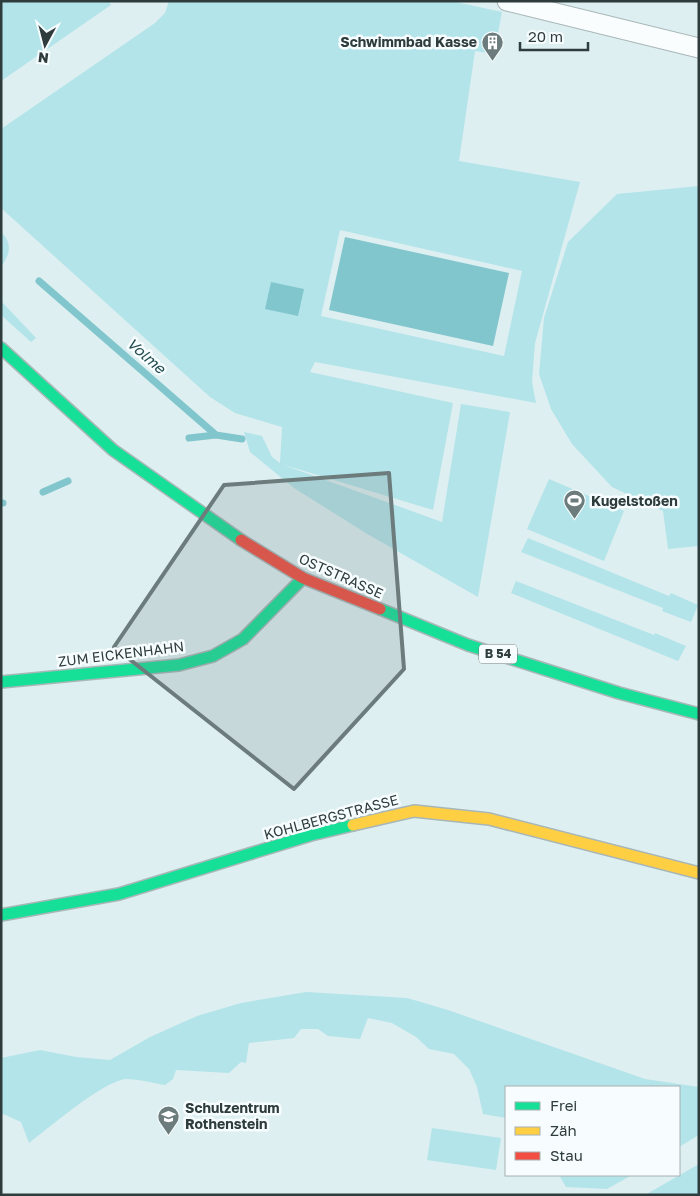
<svg xmlns="http://www.w3.org/2000/svg" width="700" height="1196" font-family="'Golos Text',sans-serif">
	<style>
		.green { fill: #b3e4e9; fill-rule: evenodd }
		.water { fill: #82c6cd }
		.lines { fill: none; stroke-linecap: round; stroke-linejoin: round }
		.stream { stroke: #82c6cd; stroke-width: 7 }
		.street-casing { stroke: #a8b6b7; stroke-width: 21 }
		.fast-casing { stroke: #a8b6b7; stroke-width: 14 }
		.slow-casing { stroke: #a8b6b7; stroke-width: 14 }
		.jam-casing { stroke: #a8b6b7; stroke-width: 14 }
		.street { stroke: #fafdfd; stroke-width: 19 }
		.fast { stroke: #16e098; stroke-width: 11 }
		.slow { stroke: #ffcf43; stroke-width: 11 }
		.jam { stroke: #f24e42; stroke-width: 11 }
		.marked { fill: #6c7b7c; fill-opacity: 0.2; stroke: #6c7b7c; stroke-width: 4; stroke-linejoin: round }
		.labels { text-anchor: middle; stroke-width: 5; stroke-linejoin: round; paint-order: stroke }
		.shield { fill: #f7fdfe; stroke: #6b7677; stroke-width: 1 }
		.shield-label { font-size: 12px; font-weight: bold; fill: #2f3c3d }
		.poi-label { font-size: 14px; font-weight: bold; fill: #2f3c3d; stroke: #f7fdfe; text-anchor: start }
		.street-label { font-size: 14px; fill: #2f3c3d; stroke: #f7fdfe }
		.water-label { font-size: 15px; font-style: italic; fill: #234c50; stroke: #f7fdfe }
	</style>
	<rect width="100%" height="100%" fill="#ddeff1"/>
	<path class="green" d="M1,1H109L111,5L1,81Z
		M169,1H451L502,12L494,54L475,51L459,161L580,182L535,343L532,382L536,403L315,362L310,372L453,403L433,510L281,464L442,522L461,404L510,412L478,597L369,535L294,488L250,452L244,432L262,436L272,457L280,463L282,427L235,413L210,397L1,208V129L155,23L165,13ZM340,230L522,271L504,356L321,316Z
		M699,186V546L668,549L663,511L612,487L572,444L551,409L539,374L544,318L568,242L617,194Z
		M1,232C13,244 10,254 1,267Z
		M1,301L36,338L31,342L1,315Z
		M549,479L624,511L604,561L527,529Z
		M528,538L669,596L671,593L698,605L691,622L662,611L663,608L521,552Z
		M516,581L654,635L655,633L686,646L678,661L511,593Z
		M306,992L407,998L448,1010L645,1079L699,1087V1135L679,1147V1087H506V1118L483,1114L477,1087L469,1069L454,1054L429,1049L416,1037L392,1023L368,1018L360,1039L328,1036L318,1029H301L294,1038L249,1043L246,1063L241,1062L229,1073L176,1070L173,1079L165,1085C153,1083 138,1079 126,1079C103,1081 49,1128 29,1143L21,1122L1,1113V1058L40,1050L76,1057L110,1060L150,1037L197,1016L241,1003Z
		M432,1128L501,1138L496,1170L427,1160Z
		M699,1164V1195H645Z
		M559,1175H632L607,1189L566,1187Z"/>
	<path class="water" d="M345,237L509,273L493,346L329,310Z
		M271,282L304,289L298,316L265,309Z"/>
	<g class="lines">
		<path class="stream" d="M39,281L216,435L242,439
			M189,438L216,435
			M43,492L68,481
			M1,503H3"/>
		<defs>
			<path id="street" d="M507,1L699,48"/>
			<path id="fast" d="M1,348L113,450L241,540
				M380,609L468,645L619,693L699,714
				M1,682L179,665L213,656L243,639L303,578
				M1,915L119,894L311,835L353,825"/>
			<path id="slow" d="M353,825L414,811L489,819L699,873"/>
			<path id="jam" d="M241,540L303,578L380,609"/>
		</defs>
		<use href="#street" class="street-casing"/>
		<use href="#fast" class="fast-casing"/>
		<use href="#slow" class="slow-casing"/>
		<use href="#jam" class="jam-casing"/>
		<use href="#street" class="street"/>
		<use href="#fast" class="fast"/>
		<use href="#slow" class="slow"/>
		<use href="#jam" class="jam"/>
	</g>
	<path class="marked" d="M389,473L404,669L294,789L114,647L224,485Z"/>
	<defs>
		<symbol id="building-pin" viewBox="-11 -11 22 30"><path d="M0 17L-7.5 6A9.5 9.5 0 1 1 7.5 6Z" fill="#6c7b7c" stroke="#f7fdfe"/><path d="M-4-6H4V6H1V3H-1V6H-4ZM-2.5-4.3h1.7v1.8h-1.7ZM.8-4.3h1.7v1.8H.8ZM-2.5-1h1.7V.8h-1.7ZM.8-1h1.7V.8H.8Z" fill="#fff"/></symbol>
		<symbol id="stadium-pin" viewBox="-11 -11 22 30"><path d="M0 17L-7.5 6A9.5 9.5 0 1 1 7.5 6Z" fill="#6c7b7c" stroke="#f7fdfe"/><path d="M0-5a6.5 5 0 1 0 0 10a6.5 5 0 1 0 0-10ZM-3.5-1.8h7v3.6h-7Z" fill="#fff"/></symbol>
		<symbol id="school-pin" viewBox="-11 -11 22 30"><path d="M0 17L-7.5 6A9.5 9.5 0 1 1 7.5 6Z" fill="#6c7b7c" stroke="#f7fdfe"/><path d="M0-5L7-2L0 1L-7-2ZM-4 1L0 2.5L4 1V4Q0 6-4 4Z" fill="#fff"/></symbol>
	</defs>
	<g fill-rule="evenodd">
		<use href="#building-pin" x="480" y="30" width="25" height="34"/>
		<use href="#stadium-pin" x="562" y="488" width="25" height="34"/>
		<use href="#school-pin" x="156" y="1104" width="25" height="34"/>
	</g>
	<g class="labels">
		<rect class="shield" x="479" y="644.5" width="38" height="19" rx="4"/>
		<g class="shield-label">
			<text x="498" y="658">B 54</text>
		</g>
		<g class="poi-label">
			<text x="477" y="47" text-anchor="end">Schwimmbad Kasse</text>
			<text x="591" y="506">Kugelstoßen</text>
			<text x="185" y="1113">Schulzentrum<tspan x="185" dy="16">Rothenstein</tspan></text>
		</g>
		<g class="street-label">
			<text transform="translate(341 576) rotate(24)" y="5">OSTSTRASSE</text>
			<text transform="translate(121 654) rotate(-7)" y="5">ZUM EICKENHAHN</text>
			<text transform="translate(331 817) rotate(-15)" y="5">KOHLBERGSTRASSE</text>
		</g>
		<g class="water-label">
			<text transform="translate(146 356) rotate(41)" y="5">Volme</text>
		</g>
	</g>
	<rect width="700" height="1196" fill="none" stroke="#2f3c3d" stroke-width="5"/>
	<rect x="505" y="1086" width="175" height="90" fill="#f7fdfe" stroke="#a7b0b1"/>
	<rect x="515" y="1102" width="25" height="8" fill="#16e098" stroke="#a7b0b1"/>
	<text x="550" y="1111" font-size="15" fill="#2f3c3d">Frei</text>
	<rect x="515" y="1127" width="25" height="8" fill="#ffcf43" stroke="#a7b0b1"/>
	<text x="550" y="1136" font-size="15" fill="#2f3c3d">Zäh</text>
	<rect x="515" y="1152" width="25" height="8" fill="#f24e42" stroke="#a7b0b1"/>
	<text x="550" y="1161" font-size="15" fill="#2f3c3d">Stau</text>
	<g transform="translate(45 45) rotate(187)" stroke="#f7fdfe" stroke-width="4" paint-order="stroke">
	<path d="M0-4L9 19L0 12L-9 19Z" fill="#2f3c3d"/>
	<text y="-8" font-size="14" font-weight="bold" text-anchor="middle" fill="#2f3c3d">N</text>
	</g>
	<path d="M520 42v8h68v-8" fill="none" stroke="#2f3c3d" stroke-width="2.5"/>
	<text x="528" y="42" font-size="15" fill="#2f3c3d" stroke="#f7fdfe" stroke-width="4" paint-order="stroke">20 m</text>
</svg>
